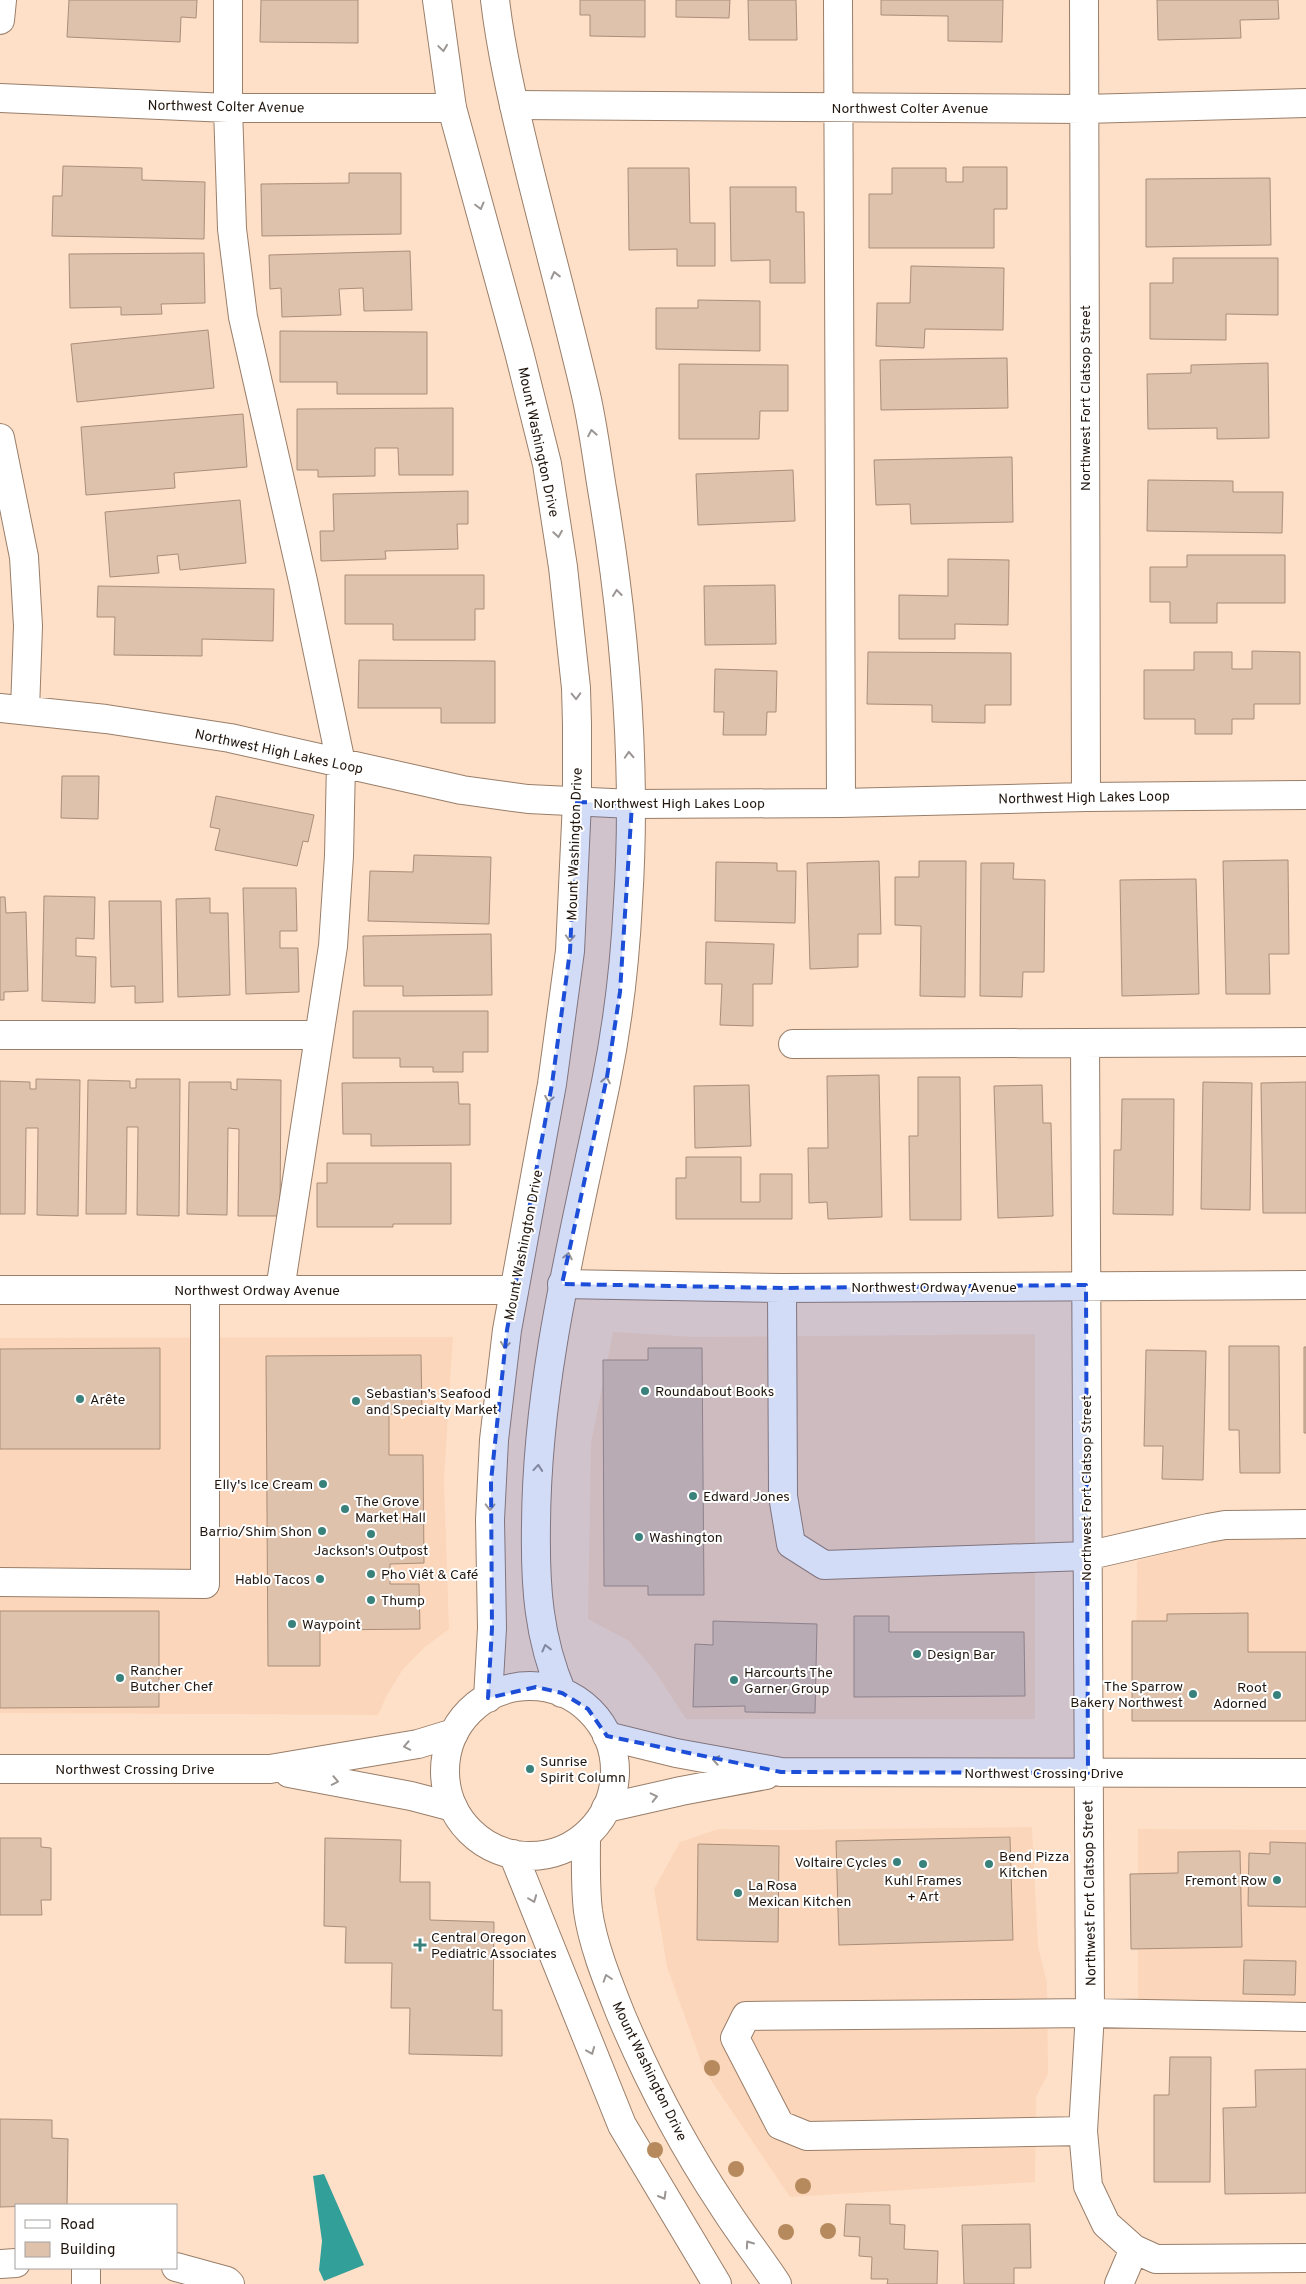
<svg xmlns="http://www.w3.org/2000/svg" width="1306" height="2284" font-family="Overpass,sans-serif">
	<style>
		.built { fill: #fbd6ba }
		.water { fill: #329f98 }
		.building { fill: #dfc2ac; stroke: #aa8e79 }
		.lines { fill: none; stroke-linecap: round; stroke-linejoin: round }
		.minor-casing { stroke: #997e69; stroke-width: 30 }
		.major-casing { stroke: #997e69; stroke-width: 30 }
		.minor { stroke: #fff; stroke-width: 28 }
		.major { stroke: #fff; stroke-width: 28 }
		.tree { fill: #b68a5d }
		.oneway { stroke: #9b9693 }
		.marked { fill: #1d4ed8; fill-opacity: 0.2; stroke: #1d4ed8; stroke-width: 4; stroke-dasharray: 10 6; stroke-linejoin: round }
		.poi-dot { fill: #39817b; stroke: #fff; stroke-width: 2 }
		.labels { text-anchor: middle; stroke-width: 4; stroke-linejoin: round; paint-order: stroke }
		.street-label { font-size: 14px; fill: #21160e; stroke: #fff }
		.poi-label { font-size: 14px; fill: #21160e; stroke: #fff; text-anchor: start }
	</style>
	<rect width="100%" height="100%" fill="#fee0c9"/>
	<path class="built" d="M613,1332L696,1337L1035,1334V1719H686L654,1670L629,1641L588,1619L591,1443Z
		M453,1337L444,1479L449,1629L425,1647L403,1669L387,1695L378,1715L0,1713V1338Z
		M1221,1539H1306V1713L1136,1714L1137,1561Z
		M1032,1827L1038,1946L1047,1983L1048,2074L1036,2097L1035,2182L790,2197L704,2070L667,1967L654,1889L680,1842L718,1829L782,1830Z
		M1138,1829L1306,1830V2002L1138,2000Z"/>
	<path class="water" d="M324,2174L364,2265L324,2281L319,2270L322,2241L313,2176Z"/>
	<path class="building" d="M69,0H197L196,18L181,17L180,42L67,37Z
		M261,0H358V43L260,42Z
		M580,0H645V37L590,36V15H580Z
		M676,0H730L729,18L676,17Z
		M748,0H796L797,40H749Z
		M881,0H1003L1002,42L948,41V16L881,15Z
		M1157,0H1278L1279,19L1240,20L1241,38L1158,40Z
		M63,166L142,168V180L205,182L204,239L52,236L53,196H62Z
		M963,167H1007V209H994V248H869V194H892V168H946V182H963Z
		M628,168H689L690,223H715V266H677V249L629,250Z
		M349,173H401V234L262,236L261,184L349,183Z
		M1270,178L1271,245L1146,247V179Z
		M730,187H796V212H804L805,283H770V260L731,261Z
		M410,251L412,310L364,311L363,288L339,289L341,315L282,317L281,288L270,289L269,255Z
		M204,253L205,303L161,304L162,314L121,315V307L70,308L69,254Z
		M1173,258H1278V315L1226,314V340L1150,339V283H1173Z
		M911,266L1004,268L1003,330L925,329L924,348L876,346L877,303H910Z
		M698,300L760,301V351L656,349V308H698Z
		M208,330L214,388L77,402L71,344Z
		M280,331L427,332V394H337V382H280Z
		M1007,358L1008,408L881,410L880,360Z
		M1268,363L1269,438L1217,439V428L1148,429L1147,374L1191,373V365Z
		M679,364L788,365V411H760L759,439H679Z
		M453,408V475H399L398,448H375V476L318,477V470H297V409Z
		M243,414L247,467L174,473L175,488L86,495L81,427Z
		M1012,457L1013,522L911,524L910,504L876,505L874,460Z
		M793,470L795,521L698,525L696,474Z
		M1148,480L1233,481V492H1283L1282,533L1147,531Z
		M468,491V524H457L458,549L385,551L386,559L321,561L320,531H334L333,494Z
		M240,500L246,563L180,570L178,554L157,556L159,573L110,577L105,512Z
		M1187,555H1285V603H1217V623H1170V602H1150V567H1187Z
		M948,559L1009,560L1008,625L955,624V639H899V595L948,596Z
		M345,575H484V609H475V640H393V624H345Z
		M775,585L776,644L705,645L704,586Z
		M98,586L274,589L273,641L202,639V656L114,655L115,617H97Z
		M1252,651L1300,652V704H1254V719H1232V734H1195V719H1144V670H1194V652H1232V669H1252Z
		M868,652L1011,653V705H985V723L932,722V705L867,704Z
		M359,660L495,661V723H441V708H358Z
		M715,669L777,671L776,712H767L766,735H723L724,712H714Z
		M62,776H99L98,819L61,818Z
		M216,796L314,815L308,842L303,841L297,866L215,850L220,829L210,827Z
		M414,855L491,857L489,924L368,921L370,871L413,872Z
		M1288,860L1289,954H1269L1270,994H1226L1223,861Z
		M879,861L881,934H858V967L810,969L807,863Z
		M919,861H966L965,997L920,996L921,926L895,925V877H919Z
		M716,862L777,863V871H796L795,923L715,921Z
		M981,863H1014L1013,879L1045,880L1044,972H1023L1022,997L980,996Z
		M1196,879L1199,994L1122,996L1120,880Z
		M243,888H296L297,931H280V948H298L299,992L246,994Z
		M44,896L95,897L94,939L76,938V956L96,957L95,1003L42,1001Z
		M0,897H5L6,913L26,912L28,991L4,992V1000H0Z
		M210,898V913H228L230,995L178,997L176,899Z
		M109,901H161L163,1002L135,1003V986L111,987Z
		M491,934L492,995L403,996V986H364L363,936Z
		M706,942L774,944L772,984H753V1026L720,1025L722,984H705Z
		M353,1011H488V1052H463V1072H433V1067H400V1058H353Z
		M879,1075L882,1217L828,1219L827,1202L809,1203L808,1148H828L827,1076Z
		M918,1077H960L961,1220H910L909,1136H918Z
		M36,1079L80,1080L78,1216L37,1215L38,1128H26L25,1214H0V1081L30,1082V1089H36Z
		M136,1079H180L179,1216L137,1215L138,1127H127L126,1214H86L88,1080L130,1081V1088H136Z
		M237,1079L281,1080L280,1216H238L239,1129L228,1128L227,1215L187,1214L189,1082H231V1089L237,1090Z
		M458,1082L459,1104H470V1145L371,1146V1134H343L342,1083Z
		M1203,1082L1252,1083L1250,1210L1201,1209Z
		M1306,1082V1213H1263L1261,1083Z
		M749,1085L751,1146L695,1148L694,1086Z
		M1042,1085L1043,1123H1051L1053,1216L998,1218L994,1086Z
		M1122,1099H1174L1173,1215L1113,1214L1114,1150H1121Z
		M686,1157H741V1202H760V1174H792V1219H676V1178H686Z
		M327,1163H451V1224H393V1227H317V1183H327Z
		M1229,1346H1279L1280,1473H1240L1239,1430H1229Z
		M1304,1347H1306V1433H1304Z
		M160,1348V1449H0V1349Z
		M648,1348H702L704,1595H648V1586H604L603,1360H648Z
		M1146,1350L1206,1351L1203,1480L1162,1479L1163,1446H1144Z
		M421,1355L422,1414H389V1455H423L424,1563L390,1564V1584H419L420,1629L320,1630V1666H268L266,1356Z
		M0,1611H159V1707L0,1708Z
		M1248,1613V1652H1306V1721H1132V1621H1167V1614Z
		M854,1616H889V1632H1024L1025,1696L854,1697Z
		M713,1621L817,1624L815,1713L745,1712V1706L693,1707L695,1644L713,1645Z
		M1010,1837L1013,1940L839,1945L836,1841Z
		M0,1838H41V1847L51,1848V1900H41L42,1915H0Z
		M325,1838L401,1840L400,1882H430V1920L494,1922L493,2010H502V2056L409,2054L410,2008H391L392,1963H345L346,1927L324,1926Z
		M1270,1842L1306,1843V1907L1248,1906L1249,1853L1270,1854Z
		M698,1844L779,1846L778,1942L697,1940Z
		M1240,1851L1242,1947L1131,1949L1130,1874L1178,1873V1852Z
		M1244,1960L1296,1961L1295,1995L1243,1994Z
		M1170,2057H1211L1210,2182H1154V2095H1169Z
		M1306,2069V2193L1225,2194L1223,2108L1256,2107L1255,2070Z
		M0,2119L52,2120V2138L68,2139L67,2205L0,2207Z
		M846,2204L890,2205V2224L905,2225L904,2249L938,2251L937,2284H887L888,2279H871L872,2257L859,2256L860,2237L844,2236Z
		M1030,2224L1031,2268H1014V2284H964L962,2225Z"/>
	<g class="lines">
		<defs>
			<path id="minor" d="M228,0V108L232,229L243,317L303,581L341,763L339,856L333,946L280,1290
				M838,0L841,803
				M1084,0L1086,797
				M0,20L2,0
				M0,98L228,108H452
				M514,105L1084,109L1306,103
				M0,438L24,557L28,626L25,710
				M0,708L106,719L230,738L462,790L528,799L632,804L841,803L1086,797L1306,795
				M0,1035H318
				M1085,1043L1090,2013L1083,2131L1088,2186L1106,2224L1134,2249L1156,2259L1306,2258
				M793,1044L1306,1042
				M562,1284L782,1288L1306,1285
				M782,1288L783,1496L791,1544L824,1565L1086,1556L1208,1528L1225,1525L1306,1524
				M0,1290H513
				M0,1582L205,1584V1290
				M607,1736L676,1753L781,1772L1306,1773
				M0,1769H270L418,1744L454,1733
				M289,1773L411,1796L453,1807
				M606,1808L681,1791L766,1775
				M1083,2131L807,2136L780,2125L735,2038L746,2016L1090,2013L1306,2017
				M0,2264L16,2263
				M176,2267L227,2281L230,2284
				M86,2268V2284
				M1119,2284L1134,2249"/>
			<path id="major" d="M437,0L452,108L519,352L547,464L563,567L576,688L577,724V802L570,951L552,1084L507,1330L494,1440L490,1520L492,1628L488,1698
				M495,0C501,51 513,102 525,152C545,234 567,314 586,395C593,426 597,458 602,489C625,625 637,764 628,902C625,962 618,1023 606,1082C576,1228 537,1374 536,1524C535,1585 538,1637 562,1693
				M445 1771a85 85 0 1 1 170 0a85 85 0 1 1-170 0Z
				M586,1835C586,1860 585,1885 588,1911C593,1946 608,1982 621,2015C649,2081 683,2146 723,2206C740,2233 760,2258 777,2284
				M513,1854L622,2125L717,2284"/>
		</defs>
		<use href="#minor" class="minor-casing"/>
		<use href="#major" class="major-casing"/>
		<use href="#minor" class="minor"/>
		<use href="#major" class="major"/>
	</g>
	<g class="tree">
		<circle cx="712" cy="2068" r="8"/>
		<circle cx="655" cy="2150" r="8"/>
		<circle cx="736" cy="2169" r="8"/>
		<circle cx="803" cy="2186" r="8"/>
		<circle cx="828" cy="2231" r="8"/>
		<circle cx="786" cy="2232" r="8"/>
	</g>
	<defs><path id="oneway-chevron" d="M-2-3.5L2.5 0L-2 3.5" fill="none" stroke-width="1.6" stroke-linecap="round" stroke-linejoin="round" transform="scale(1.25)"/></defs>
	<g class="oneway">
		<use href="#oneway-chevron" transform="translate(443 48) rotate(82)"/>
		<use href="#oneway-chevron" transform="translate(480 206) rotate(75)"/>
		<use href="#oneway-chevron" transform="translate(555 275) rotate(-104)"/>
		<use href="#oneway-chevron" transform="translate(592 433) rotate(-100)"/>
		<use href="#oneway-chevron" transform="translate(558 534) rotate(81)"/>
		<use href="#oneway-chevron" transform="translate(617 593) rotate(-97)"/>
		<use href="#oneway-chevron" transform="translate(576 696) rotate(88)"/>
		<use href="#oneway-chevron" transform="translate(629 755) rotate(-93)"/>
		<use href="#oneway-chevron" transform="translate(570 938) rotate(93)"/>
		<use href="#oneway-chevron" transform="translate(606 1080) rotate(-79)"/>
		<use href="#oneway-chevron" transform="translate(549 1099) rotate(100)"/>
		<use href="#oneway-chevron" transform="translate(568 1256) rotate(-78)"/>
		<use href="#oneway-chevron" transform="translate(505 1345) rotate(98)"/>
		<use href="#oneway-chevron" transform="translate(538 1468) rotate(-85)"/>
		<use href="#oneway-chevron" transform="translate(490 1507) rotate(91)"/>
		<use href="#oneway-chevron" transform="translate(546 1648) rotate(-104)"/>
		<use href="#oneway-chevron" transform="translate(407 1746) rotate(169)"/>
		<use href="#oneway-chevron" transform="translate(716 1760) rotate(-170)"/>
		<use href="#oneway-chevron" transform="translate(335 1781) rotate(11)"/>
		<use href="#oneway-chevron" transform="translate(654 1797) rotate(-13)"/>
		<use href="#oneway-chevron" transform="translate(533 1899) rotate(69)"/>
		<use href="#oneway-chevron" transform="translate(607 1978) rotate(-108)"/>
		<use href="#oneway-chevron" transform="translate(591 2051) rotate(68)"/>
		<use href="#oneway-chevron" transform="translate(663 2196) rotate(60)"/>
		<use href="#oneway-chevron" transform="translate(749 2244) rotate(-125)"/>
	</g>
	<path class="marked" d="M577,802L632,804L620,992L607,1077L562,1284L782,1288L1086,1285L1088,1773L781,1772L607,1736L588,1709L562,1693L536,1687L488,1698L492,1628L491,1481L507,1330L552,1084L570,951Z"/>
	<g class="poi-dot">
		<circle cx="645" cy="1391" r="5"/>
		<circle cx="80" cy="1399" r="5"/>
		<circle cx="356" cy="1401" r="5"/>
		<circle cx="323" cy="1484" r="5"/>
		<circle cx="693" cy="1496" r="5"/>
		<circle cx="345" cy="1509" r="5"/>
		<circle cx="322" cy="1531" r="5"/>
		<circle cx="371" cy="1534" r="5"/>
		<circle cx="639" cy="1537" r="5"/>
		<circle cx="371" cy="1574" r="5"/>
		<circle cx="320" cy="1579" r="5"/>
		<circle cx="371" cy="1600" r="5"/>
		<circle cx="292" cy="1624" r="5"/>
		<circle cx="917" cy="1654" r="5"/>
		<circle cx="120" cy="1678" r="5"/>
		<circle cx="734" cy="1680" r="5"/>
		<circle cx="1193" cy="1694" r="5"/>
		<circle cx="1277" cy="1695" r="5"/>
		<circle cx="530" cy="1769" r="5"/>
		<circle cx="897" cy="1862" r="5"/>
		<circle cx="923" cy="1864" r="5"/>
		<circle cx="989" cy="1864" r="5"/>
		<circle cx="1277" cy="1880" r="5"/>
		<circle cx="738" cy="1893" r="5"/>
		<path d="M417.5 1937.5h5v5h5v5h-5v5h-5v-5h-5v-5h5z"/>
	</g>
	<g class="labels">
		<g class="street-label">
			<text transform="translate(226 106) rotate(1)" y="5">Northwest Colter Avenue</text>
			<text x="910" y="113">Northwest Colter Avenue</text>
			<text transform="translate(1085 398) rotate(-90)" y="5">Northwest Fort Clatsop Street</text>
			<text transform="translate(539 442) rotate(78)" y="5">Mount Washington Drive</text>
			<text transform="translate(279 751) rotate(12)" y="5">Northwest High Lakes Loop</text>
			<text transform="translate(1084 797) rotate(-1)" y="5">Northwest High Lakes Loop</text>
			<text x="679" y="808">Northwest High Lakes Loop</text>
			<text transform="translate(574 844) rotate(-88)" y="5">Mount Washington Drive</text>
			<text transform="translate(523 1245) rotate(-79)" y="5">Mount Washington Drive</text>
			<text x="934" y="1292">Northwest Ordway Avenue</text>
			<text x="257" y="1295">Northwest Ordway Avenue</text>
			<text transform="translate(1086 1488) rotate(-90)" y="5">Northwest Fort Clatsop Street</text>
			<text x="135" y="1774">Northwest Crossing Drive</text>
			<text x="1044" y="1778">Northwest Crossing Drive</text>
			<text transform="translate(1089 1893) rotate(-91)" y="5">Northwest Fort Clatsop Street</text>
			<text transform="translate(650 2071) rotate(64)" y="5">Mount Washington Drive</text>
		</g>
		<g class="poi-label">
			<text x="655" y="1396">Roundabout Books</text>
			<text x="366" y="1398">Sebastian’s Seafood<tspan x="366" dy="16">and Specialty Market</tspan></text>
			<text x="90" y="1404">Arête</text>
			<text x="313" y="1489" text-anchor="end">Elly's Ice Cream</text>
			<text x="703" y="1501">Edward Jones</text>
			<text x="355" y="1506">The Grove<tspan x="355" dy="16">Market Hall</tspan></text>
			<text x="312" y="1536" text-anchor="end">Barrio/Shim Shon</text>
			<text x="649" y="1542">Washington</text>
			<text x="371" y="1555" text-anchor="middle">Jackson's Outpost</text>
			<text x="381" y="1579">Pho Viêt &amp; Café</text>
			<text x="310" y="1584" text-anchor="end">Hablo Tacos</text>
			<text x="381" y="1605">Thump</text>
			<text x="302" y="1629">Waypoint</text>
			<text x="927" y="1659">Design Bar</text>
			<text x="130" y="1675">Rancher<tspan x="130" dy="16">Butcher Chef</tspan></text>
			<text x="744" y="1677">Harcourts The<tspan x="744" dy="16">Garner Group</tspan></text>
			<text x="1183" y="1691" text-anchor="end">The Sparrow<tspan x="1183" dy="16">Bakery Northwest</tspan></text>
			<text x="1267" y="1692" text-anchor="end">Root<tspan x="1267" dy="16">Adorned</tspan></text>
			<text x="540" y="1766">Sunrise<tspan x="540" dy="16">Spirit Column</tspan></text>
			<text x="999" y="1861">Bend Pizza<tspan x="999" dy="16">Kitchen</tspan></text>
			<text x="887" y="1867" text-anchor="end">Voltaire Cycles</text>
			<text x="923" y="1885" text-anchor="middle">Kuhl Frames<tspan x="923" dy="16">+ Art</tspan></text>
			<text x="1267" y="1885" text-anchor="end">Fremont Row</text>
			<text x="748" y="1890">La Rosa<tspan x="748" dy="16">Mexican Kitchen</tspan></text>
			<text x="431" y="1942">Central Oregon<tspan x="431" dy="16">Pediatric Associates</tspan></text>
		</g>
	</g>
	<rect x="15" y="2204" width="162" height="65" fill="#ffffff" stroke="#a6a29f"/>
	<rect x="25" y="2220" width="25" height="8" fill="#ffffff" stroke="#a6a29f"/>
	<text x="60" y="2229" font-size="15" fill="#21160e">Road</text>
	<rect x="25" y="2242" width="25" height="15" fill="#dfc2ac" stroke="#a6a29f"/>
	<text x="60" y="2254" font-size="15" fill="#21160e">Building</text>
</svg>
